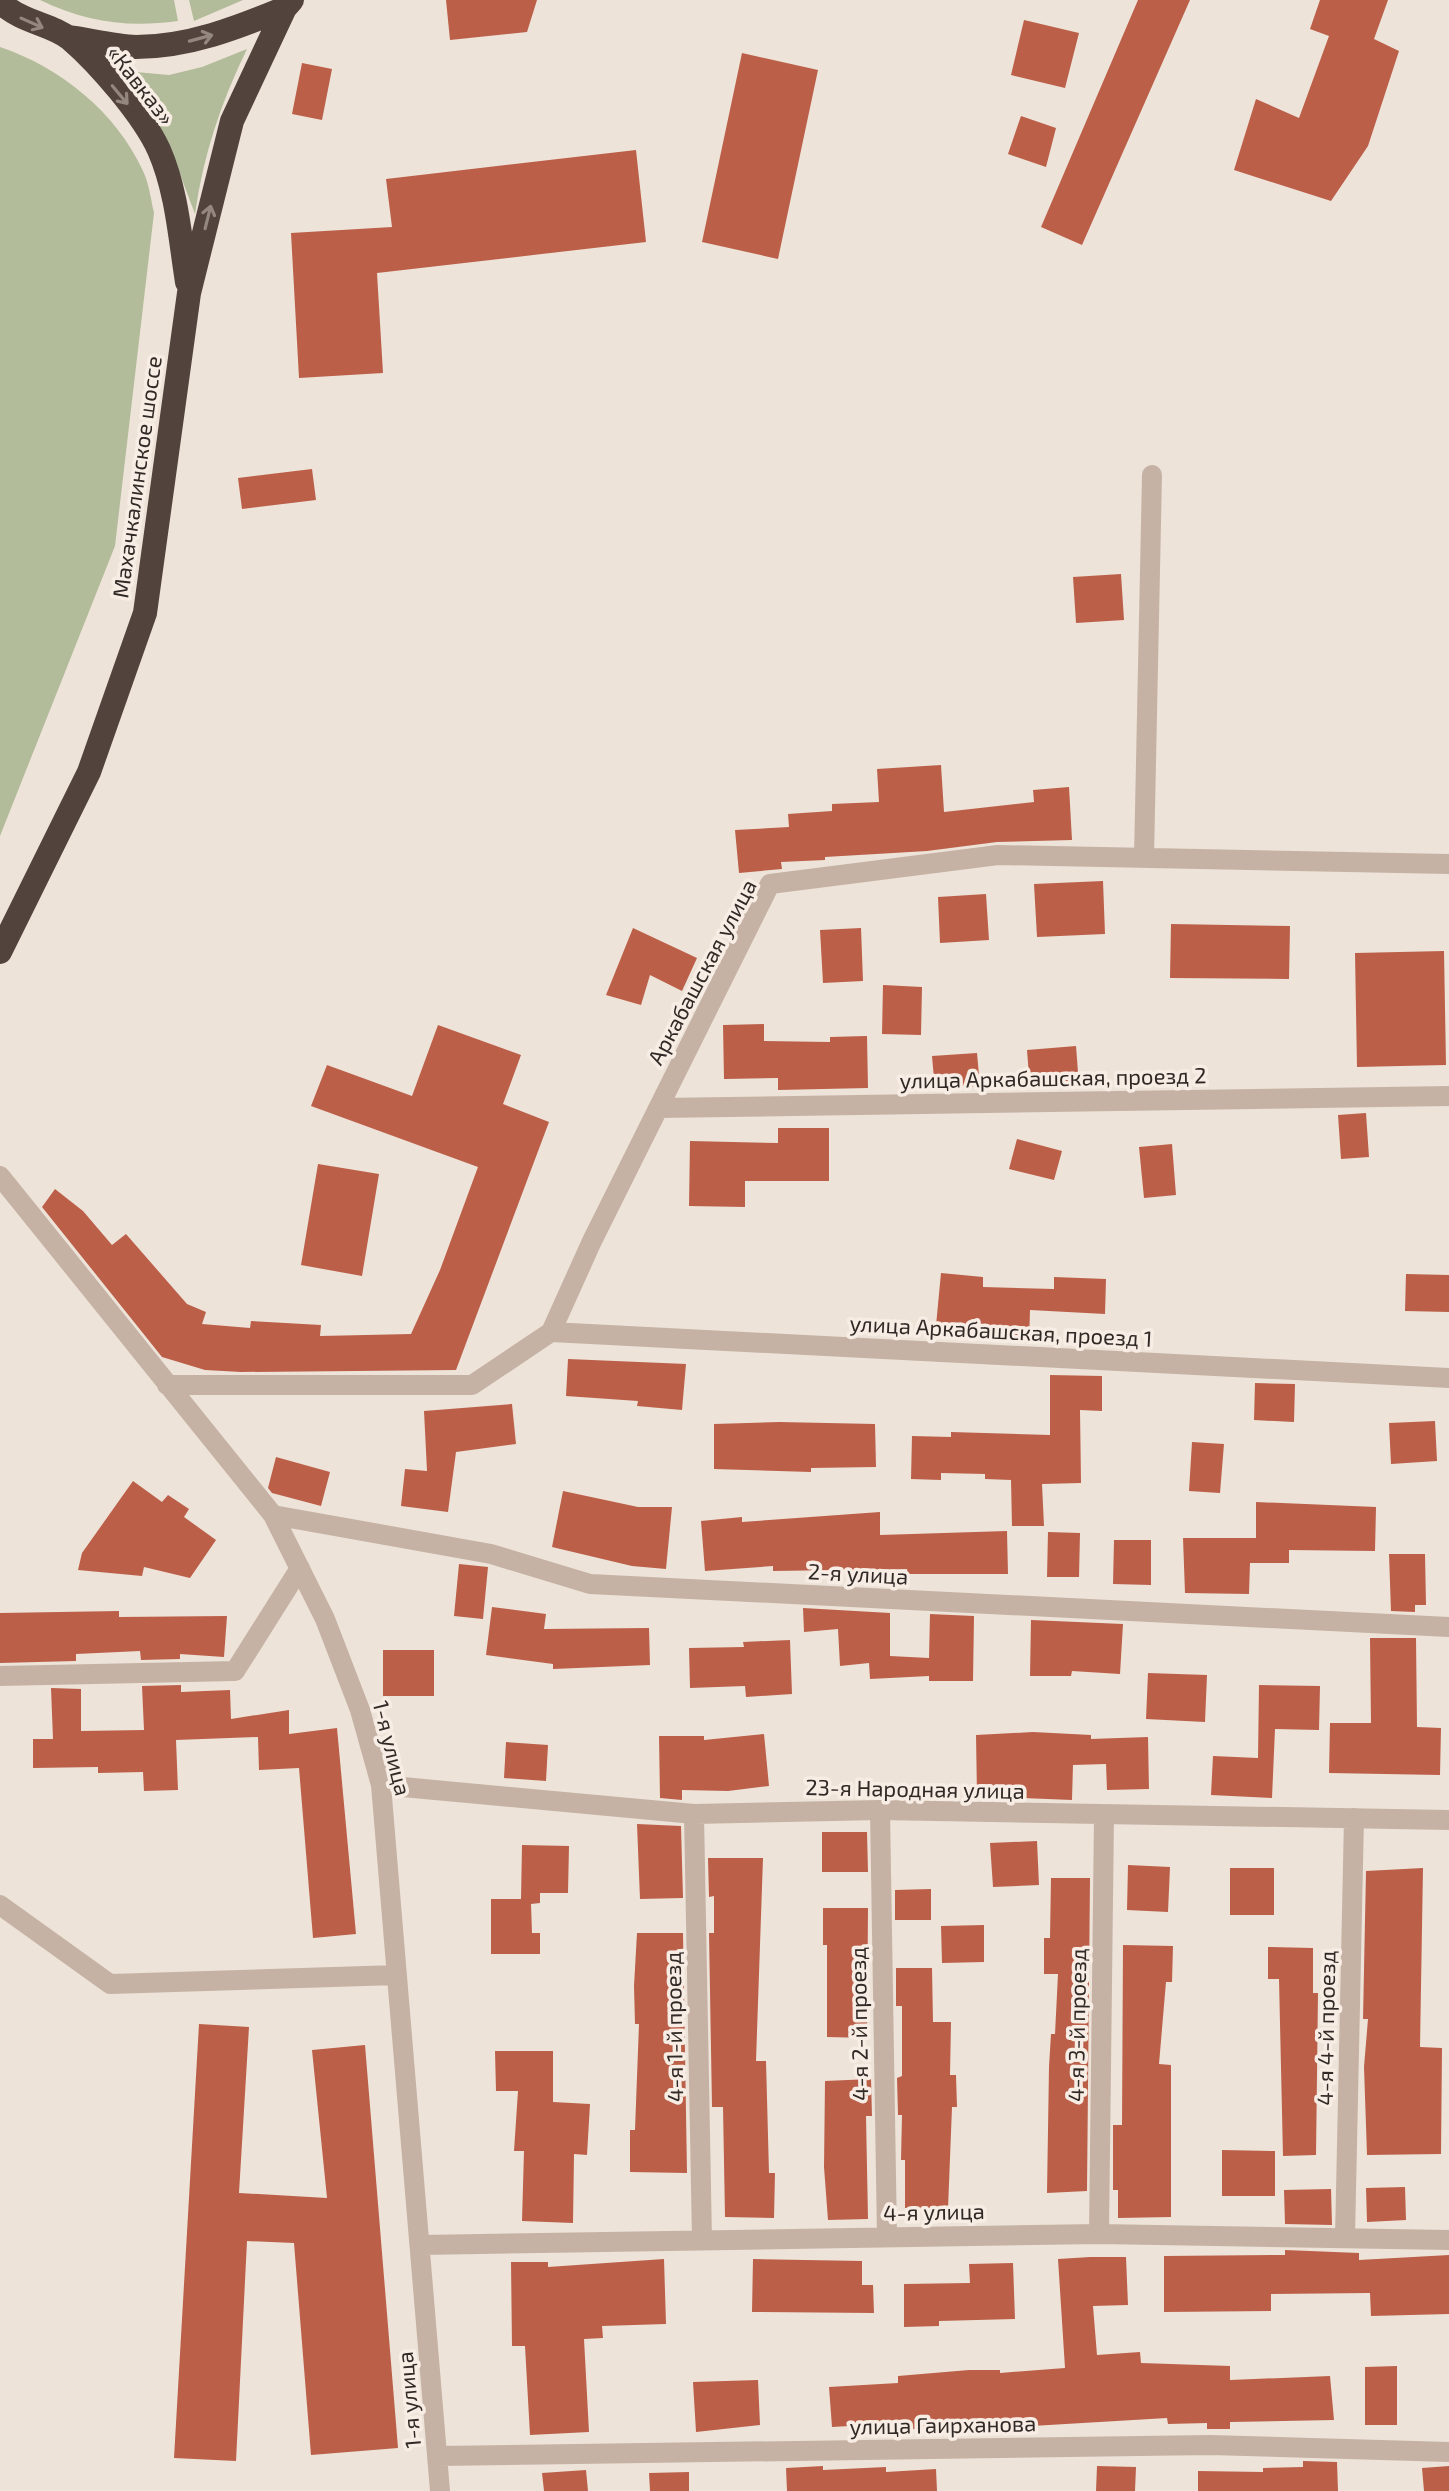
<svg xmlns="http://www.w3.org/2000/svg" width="1449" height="2491" font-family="'Exo 2',sans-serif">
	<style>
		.green { fill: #b2bc9a }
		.building { fill: #bb5f49 }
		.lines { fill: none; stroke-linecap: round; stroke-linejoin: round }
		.minor { stroke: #c5b2a5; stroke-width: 20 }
		.highway { stroke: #52433d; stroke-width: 24 }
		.oneway { stroke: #948780 }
		.labels { text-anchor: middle; stroke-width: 7; stroke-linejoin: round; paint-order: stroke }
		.street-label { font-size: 22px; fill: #312926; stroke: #f7ede4 }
	</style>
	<rect width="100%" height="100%" fill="#eee3d8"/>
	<path class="green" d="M40,0H174L178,21C127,28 86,22 40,0Z
		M189,0H243L194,21Z
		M0,47C60,67 116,112 143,171C149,183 151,200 154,213L115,546L0,836Z
		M247,49C221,102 203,156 195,214L168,142L114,70L169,75L202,67Z"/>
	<path class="building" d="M446,0H537L527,32L450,40Z
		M1138,0H1190L1082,245L1041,227Z
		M1320,0H1388L1374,39L1399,51L1368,146L1331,201L1234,170L1256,99L1299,118L1329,36L1310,29Z
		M1024,20L1079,33L1065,88L1011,75Z
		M742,53L818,70L778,259L702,242Z
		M302,63L332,69L322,120L292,114Z
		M1021,116L1056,128L1046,167L1008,154Z
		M636,150L646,242L377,273L383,373L299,378L291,233L392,227L386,179Z
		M312,469L316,500L242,509L238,478Z
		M1121,574L1124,620L1076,623L1073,577Z
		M941,765L944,812L1034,802L1033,790L1069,787L1072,840L997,842L927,851L825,857V860L781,862L782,869L739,873L735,830L789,827L788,814L832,811V804L879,802L877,769Z
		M1103,881L1105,934L1037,937L1034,884Z
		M986,894L989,940L940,943L938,897Z
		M1171,924L1290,926L1289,979L1170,978Z
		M633,928L697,958L682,991L650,975L641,1005L606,995Z
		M861,928L863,981L823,983L820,930Z
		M1444,951L1446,1065L1357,1067L1355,953Z
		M883,985L922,987L921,1035L882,1034Z
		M764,1024V1041L830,1042V1037L867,1036L868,1088L778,1090V1078L724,1079L723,1025Z
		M438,1025L521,1055L503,1104L549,1122L456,1370L241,1372L205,1370L162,1357L42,1207L55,1189L83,1211L112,1245L126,1234L187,1304L206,1312L202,1324L250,1328L251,1321L321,1325L320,1336L411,1334L440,1270L478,1167L311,1106L327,1065L412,1096Z
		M1076,1046L1079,1085L1030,1089L1027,1050Z
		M977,1053L980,1086L935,1090L932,1056Z
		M1366,1113L1369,1157L1341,1159L1338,1115Z
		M778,1128H829V1181H745V1207L689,1206L690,1141L778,1143Z
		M1017,1139L1062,1151L1054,1180L1009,1169Z
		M1172,1144L1176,1195L1144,1198L1139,1147Z
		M318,1164L379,1174L362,1276L301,1265Z
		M941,1273L983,1277V1287L1054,1289V1277L1106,1279L1105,1314L1030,1310L1029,1343L935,1336Z
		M1406,1274L1449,1275V1312L1405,1311Z
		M568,1359L686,1364L682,1410L637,1406L638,1401L566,1396Z
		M1050,1375L1102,1376V1411L1080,1410L1081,1483L1042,1484L1044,1526H1012L1011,1480L985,1479V1474L941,1473V1480L911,1479L912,1436L951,1437V1432L1050,1435Z
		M1255,1383L1295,1384L1294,1422L1254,1420Z
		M512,1404L516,1444L456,1452L448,1512L401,1506L405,1469L427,1471L424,1411Z
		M1435,1421L1437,1461L1391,1464L1389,1423Z
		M779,1422L875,1424L876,1467L811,1468V1472L714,1469V1424Z
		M1192,1442L1224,1444L1220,1493L1189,1491Z
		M276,1457L330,1472L321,1506L272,1493L268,1488Z
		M133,1481L162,1502L168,1495L189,1509L184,1517L216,1540L190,1578L144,1567L142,1576L78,1570L82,1553Z
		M563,1491L638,1507H672L666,1569L632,1566L552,1547Z
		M1256,1502L1376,1507L1375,1551L1289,1550V1563H1250L1249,1594L1185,1593L1183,1538H1256Z
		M880,1512V1535L1007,1531L1008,1574H908L907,1569L773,1571V1566L705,1571L701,1521L742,1517V1522Z
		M1048,1532L1080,1533L1079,1577H1047Z
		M1114,1540H1151V1585L1113,1584Z
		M1389,1554H1425L1426,1605H1415V1612L1391,1611Z
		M459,1564L488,1567L483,1619L454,1616Z
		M492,1607L546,1614L544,1629L649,1628L650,1665L553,1669V1664L486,1655Z
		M803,1608L890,1613V1656L929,1658L930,1614L974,1616L973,1681H929V1676L870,1679L869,1663L840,1666L838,1629L804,1632Z
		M119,1611V1617L227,1616L224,1657L180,1654V1659L141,1660L140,1651L76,1654V1661L0,1663V1613Z
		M1031,1620L1123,1624L1120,1674L1072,1671L1071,1676H1030Z
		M1370,1638H1416L1417,1727L1441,1728L1440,1775L1329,1773L1330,1723H1371Z
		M790,1640L792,1694L746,1697L745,1686L690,1688L689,1648L744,1647L743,1642Z
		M383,1650H434V1696H383Z
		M1148,1673L1207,1675L1205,1722L1146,1719Z
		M181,1685V1692L230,1690L231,1719L289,1710V1734L337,1728L356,1934L313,1938L299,1768L259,1770L258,1737L176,1740L178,1790L144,1791L143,1772L98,1773V1767L33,1768V1739H53L51,1688L81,1689V1731L144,1730L142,1686Z
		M1259,1685L1320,1686L1319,1730L1275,1729L1272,1798L1211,1795L1213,1756L1258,1758Z
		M1033,1732L1091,1735V1739L1148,1737L1149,1789L1107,1790L1106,1764L1073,1765L1072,1800L977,1796L976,1735Z
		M764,1734L769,1786L728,1791L682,1790V1800L660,1798L659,1736H704V1740Z
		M506,1742L548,1745L546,1781L504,1778Z
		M637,1824L681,1826L683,1898L640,1899Z
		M822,1832H867L868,1872H822Z
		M1037,1841L1039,1885L993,1887L990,1843Z
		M522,1845L569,1846L568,1893H540V1903L531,1904L532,1933H540V1954H491V1899H521Z
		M708,1858H763L756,2061H766L769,2173H775L774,2218L725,2217L723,2107H712L709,1933H714V1896L709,1897Z
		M1128,1865L1170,1867L1168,1912L1127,1910Z
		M1230,1868H1274V1915H1230Z
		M1423,1868L1420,2047L1442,2048L1441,2154L1367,2155L1364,2067L1368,2019H1363L1366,1871Z
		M1051,1878H1090L1087,2191L1047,2193L1049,2067L1051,2034H1055L1058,1974H1044V1938H1050Z
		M931,1889V1920H895V1890Z
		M823,1908H868L867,2038L827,2037V1945H823Z
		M984,1925V1962L942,1963L941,1926Z
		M637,1933H683L687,2173L630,2172V2130H635L639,2024H635L634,1986Z
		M1123,1945L1173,1946L1172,1982H1166L1159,2064L1171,2065V2217L1118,2218V2190H1113V2125H1122Z
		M1268,1947L1313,1948V1993H1318L1316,2155L1283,2156L1279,1979H1268Z
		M896,1968H932L933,2022H951L950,2075H956L957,2107H952L948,2209L905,2208V2160H901L902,2115H898L897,2078L902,2076V2006H896Z
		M199,2024L249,2027L239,2193L327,2198L312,2050L365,2045L398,2448L311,2455L294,2243L247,2241L236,2461L174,2458Z
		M495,2051H553V2102L590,2104L587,2155L574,2154L573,2223L522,2221L524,2151H514L518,2091H496Z
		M871,2079L872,2116H866L868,2219L828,2220L824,2167L825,2081Z
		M1222,2150L1275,2151V2196H1222Z
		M1405,2187L1406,2220L1367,2222L1366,2188Z
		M1331,2189L1332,2225L1285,2224L1284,2190Z
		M1285,2250L1359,2253V2260L1449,2255V2314L1371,2316L1370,2293L1271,2294V2311L1164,2312V2256L1285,2255Z
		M1090,2257H1126L1128,2305L1093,2306L1097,2355L1140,2352L1141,2363L1230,2366V2380L1330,2376L1334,2420L1230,2422V2429H1207V2423L1168,2424L1167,2418L1032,2426V2421L938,2422L939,2427L902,2430V2423L832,2427L829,2387L898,2383V2376L969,2370H1000V2373L1065,2368L1058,2259Z
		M664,2259L666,2324L602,2326L603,2338L584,2339L589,2432L530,2435L525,2346H512L511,2262H548V2267Z
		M753,2259L862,2261V2285H873L874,2313L752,2312Z
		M1013,2263L1015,2319L939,2321V2326L904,2327V2284L970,2283L969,2264Z
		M1397,2366V2425H1365V2367Z
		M758,2380L760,2425L696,2432L693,2382Z
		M1303,2461L1337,2462L1338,2491H1198V2471L1263,2472V2468L1303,2467Z
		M823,2466V2470L886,2467V2472L936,2469L937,2491H787L786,2468Z
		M1097,2466L1136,2467L1135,2491H1096Z
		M1449,2466V2491H1424L1422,2468Z
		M586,2470L588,2491H544L542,2473Z
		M689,2472V2491H650L649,2473Z"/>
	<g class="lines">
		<path class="minor" d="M1144,858L1152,475
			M659,1108L1449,1096
			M0,1176L273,1515L325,1619L360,1710L381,1785L440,2491
			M551,1332L1449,1378
			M167,1385H472L551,1332L592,1241L770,884L998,855L1449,864
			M273,1515L491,1554L590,1584L1449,1627
			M0,1676L235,1671L300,1568
			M381,1785L694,1814L880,1810L1449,1820
			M880,1810L887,2237
			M694,1814L702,2240
			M0,1905L110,1984L397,1975
			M1099,2234L1104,1816
			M1345,2238L1354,1818
			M420,2245L1099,2234L1449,2240
			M438,2456L1210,2445L1449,2452"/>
		<path class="highway" d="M0,2C22,23 52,24 70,39C99,64 143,115 159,150C177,191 180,238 187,282
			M68,37C90,40 114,46 136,47C188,47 237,28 285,8
			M0,952L89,772L145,613L189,293L232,121L285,8L292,0"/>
	</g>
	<defs><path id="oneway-shaft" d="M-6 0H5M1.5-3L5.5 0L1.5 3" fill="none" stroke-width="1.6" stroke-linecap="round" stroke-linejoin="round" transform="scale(2)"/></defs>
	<g class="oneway">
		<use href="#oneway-shaft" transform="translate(32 23) rotate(24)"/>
		<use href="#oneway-shaft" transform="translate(201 38) rotate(-15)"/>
		<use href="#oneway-shaft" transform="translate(120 95) rotate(50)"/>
		<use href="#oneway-shaft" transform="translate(208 217) rotate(-76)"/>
	</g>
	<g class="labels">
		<g class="street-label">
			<text transform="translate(141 85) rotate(52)" y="8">«Кавказ»</text>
			<text transform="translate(137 477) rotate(-82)" y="8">Махачкалинское шоссе</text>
			<text transform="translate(702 972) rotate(-62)" y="8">Аркабашская улица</text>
			<text transform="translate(1053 1078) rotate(-1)" y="8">улица Аркабашская, проезд 2</text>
			<text transform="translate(1001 1331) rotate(3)" y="8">улица Аркабашская, проезд 1</text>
			<text transform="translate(858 1574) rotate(3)" y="8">2-я улица</text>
			<text transform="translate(392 1748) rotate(76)" y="8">1-я улица</text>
			<text transform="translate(915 1789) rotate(1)" y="8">23-я Народная улица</text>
			<text transform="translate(859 2024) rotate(-91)" y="8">4-я 2-й проезд</text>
			<text transform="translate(1077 2025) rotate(-89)" y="8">4-я 3-й проезд</text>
			<text transform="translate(674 2027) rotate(-91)" y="8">4-я 1-й проезд</text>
			<text transform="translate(1326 2028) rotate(-89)" y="8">4-я 4-й проезд</text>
			<text transform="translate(934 2212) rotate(-1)" y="8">4-я улица</text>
			<text transform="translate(409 2400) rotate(-95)" y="8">1-я улица</text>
			<text transform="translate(943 2425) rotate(-1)" y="8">улица Гаирханова</text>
		</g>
	</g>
</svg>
